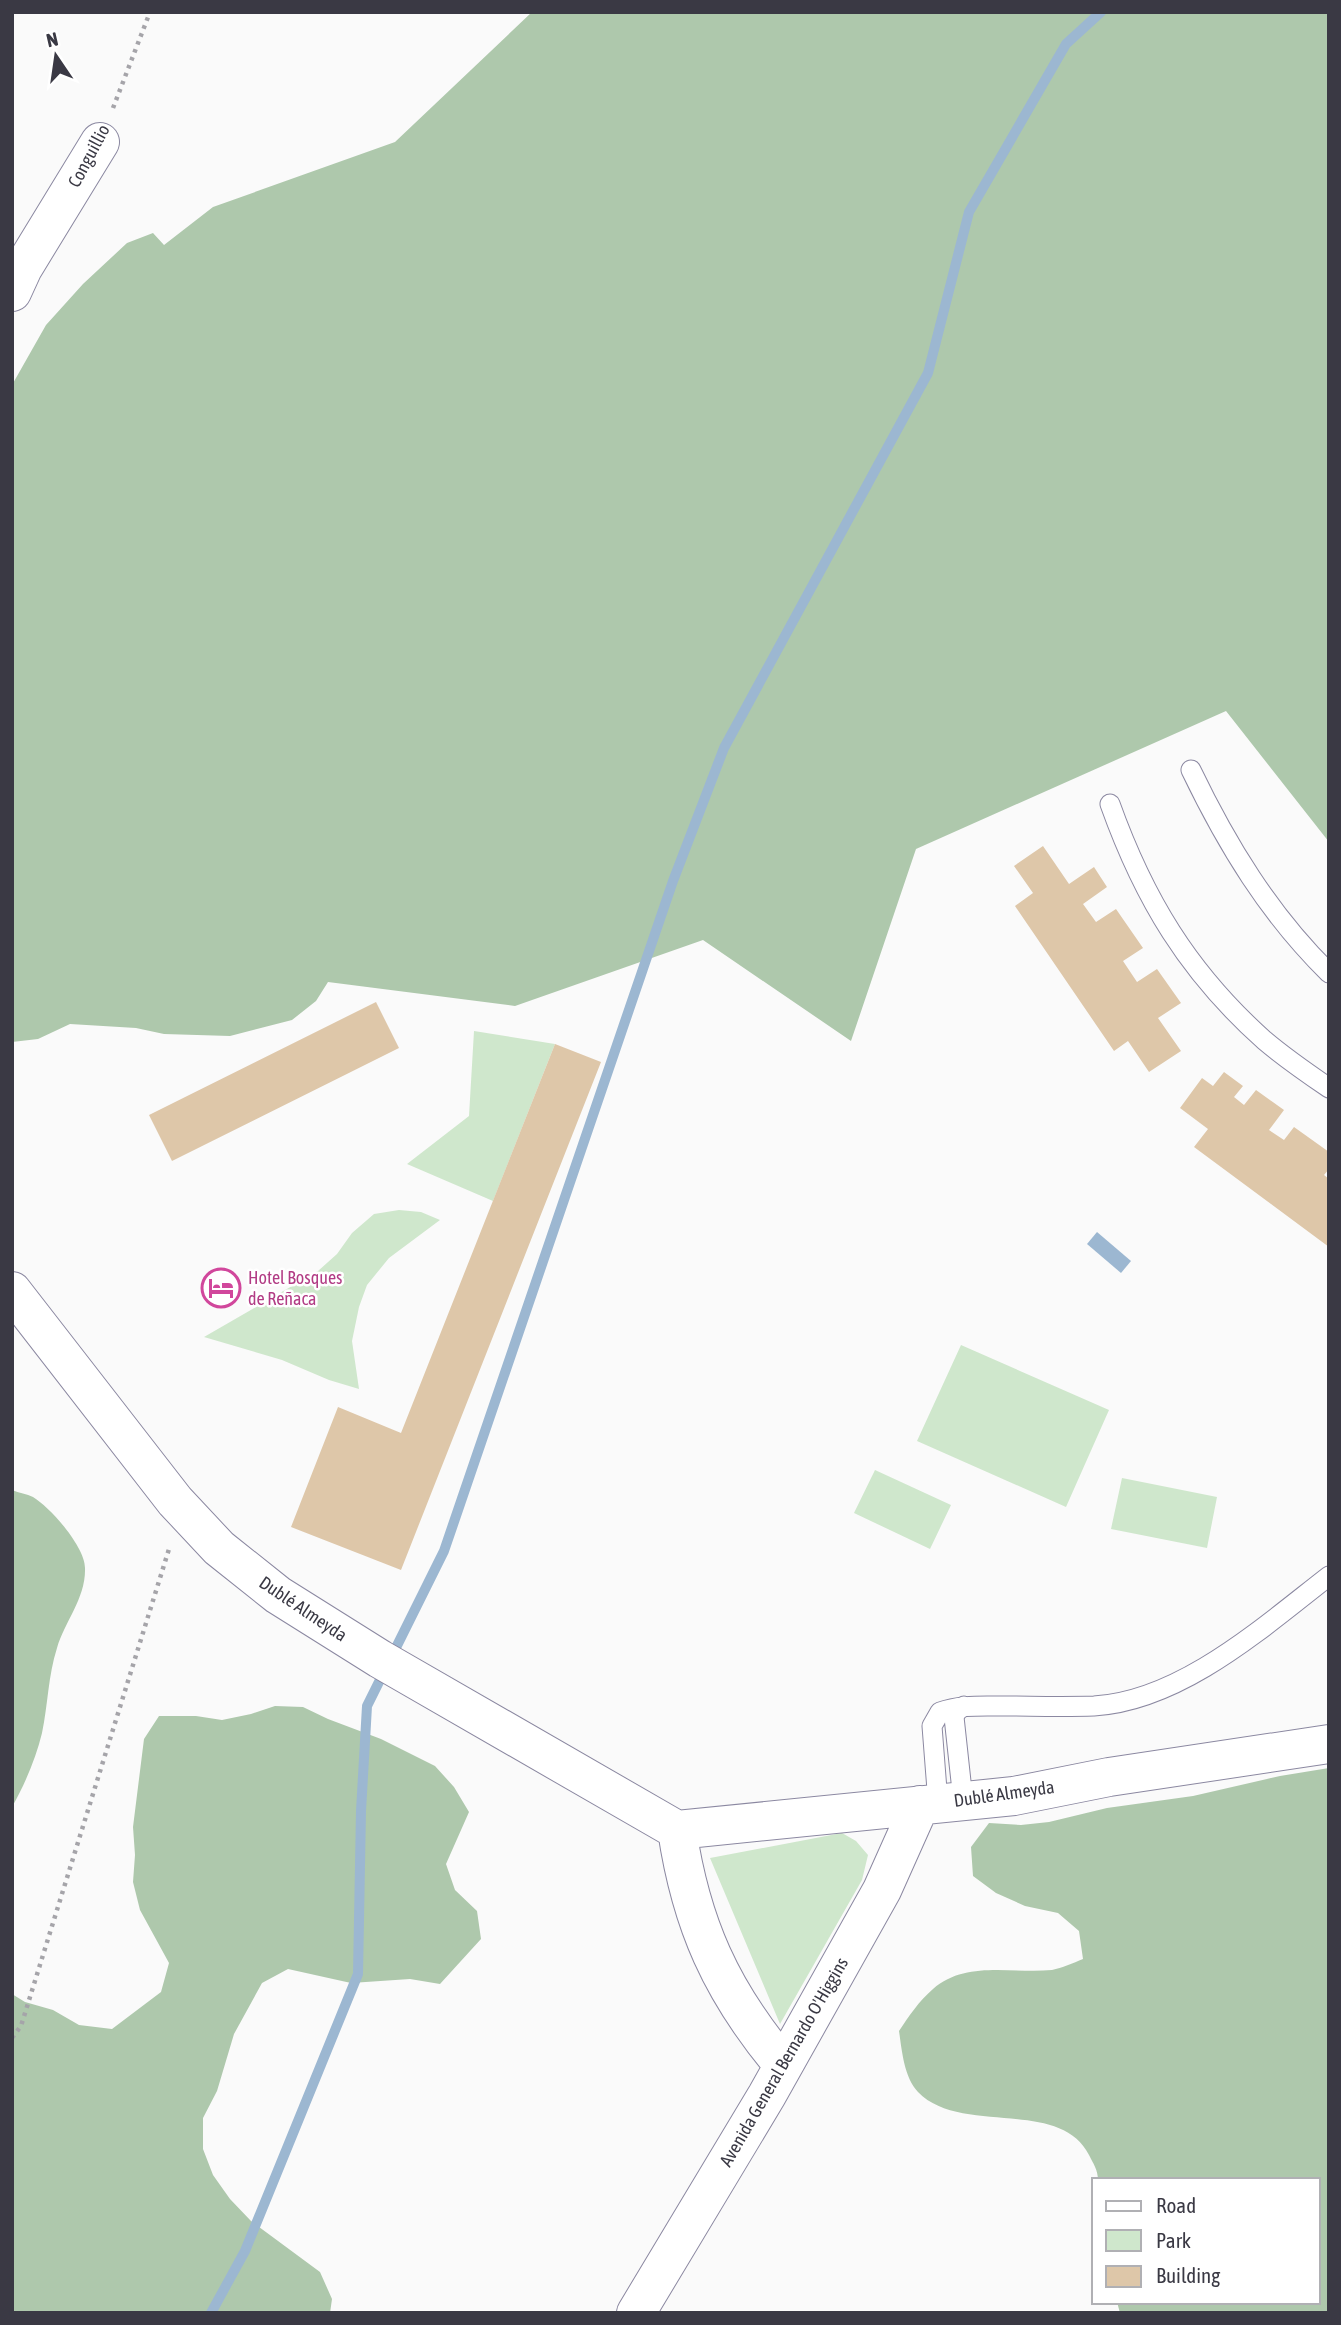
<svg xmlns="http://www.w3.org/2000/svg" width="1341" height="2325" font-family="'Asap Condensed',sans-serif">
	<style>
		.green { fill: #cfe7cc }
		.forest { fill: #aec8ac }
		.water { fill: #9cb7d1 }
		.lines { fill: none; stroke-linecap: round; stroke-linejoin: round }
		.stream { stroke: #9cb7d1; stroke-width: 10 }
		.building { fill: #dec7a9 }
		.service-casing { stroke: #8b88a1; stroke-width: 21 }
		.minor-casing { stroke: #8b88a1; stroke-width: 40 }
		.path { stroke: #a5a4a9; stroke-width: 4.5; stroke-dasharray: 3.5 5; stroke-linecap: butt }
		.service { stroke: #fff; stroke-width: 19 }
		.minor { stroke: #fff; stroke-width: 38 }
		.labels { text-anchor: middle; stroke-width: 5; stroke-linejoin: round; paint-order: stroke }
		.street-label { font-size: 18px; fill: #3a3944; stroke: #fff }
		.hotel-label { font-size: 18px; fill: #b23c85; stroke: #fff; text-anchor: start }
	</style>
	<rect width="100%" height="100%" fill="#fafafa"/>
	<path class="green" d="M474,1031L555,1044L493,1201L407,1164L469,1116Z
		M399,1210L421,1212L440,1220L389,1258L367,1285L359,1307L352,1341L359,1389L329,1380L282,1360L204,1337L318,1271L337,1254L352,1233L374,1214Z
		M961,1345L1109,1410L1066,1507L917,1441Z
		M875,1470L951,1505L930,1549L854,1513Z
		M1122,1478L1217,1497L1207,1548L1111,1529Z
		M842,1833L856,1841L868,1855L862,1880L780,2024L710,1858Z"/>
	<path class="forest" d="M532,12H1329V842L1226,711L916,849L851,1041L703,940L515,1006L328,982L316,1001L292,1020L230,1036L164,1034L136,1028L70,1024L38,1039L12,1042V385L46,325L83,284L127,243L153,233L164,245L213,207L395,142Z
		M12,1490C19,1493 27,1494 33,1497C51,1508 85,1547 85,1568C86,1598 65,1621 57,1648C48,1676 48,1705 42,1733C36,1758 25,1784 12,1807Z
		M275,1706L303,1707L328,1719L381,1739L435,1766L454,1787L469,1812L446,1864L455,1890L477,1911L481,1939L440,1984L410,1979L351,1983L288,1969L262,1983L234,2034L217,2091L203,2118V2149L213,2175L230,2199L251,2221L320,2272L332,2299L330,2313H12V1994L25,2002L53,2010L79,2025L112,2029L161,1992L169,1963L140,1910L133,1882L135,1855L133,1827L144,1739L159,1716H196L222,1720L251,1714Z
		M1329,1768V2313H1120L1117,2302H1318V2180H1098C1098,2170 1093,2163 1089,2155C1060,2097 960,2136 918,2092C904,2077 902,2051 899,2031C909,2016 919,2001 933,1989C966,1960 1012,1974 1052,1970C1062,1968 1073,1963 1083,1959L1079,1931L1058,1913L1025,1906L996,1893L973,1876L971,1847L989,1823L1021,1825L1049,1822L1107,1808L1193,1796L1280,1776Z"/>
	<path class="water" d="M1097,1232L1131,1261L1121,1273L1087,1244Z"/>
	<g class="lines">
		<path class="stream" d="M211,2313L245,2251L358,1974L361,1811L367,1706L444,1551L673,881L724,748L928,373L969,212L1066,44L1101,12"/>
	</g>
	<path class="building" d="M1043,846L1069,884L1094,867L1107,887L1083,904L1096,922L1116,909L1143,948L1123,961L1137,982L1157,969L1181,1003L1158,1018L1181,1051L1149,1072L1128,1041L1114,1051L1015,906L1033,893L1014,866Z
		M376,1002L399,1048L172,1161L149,1115Z
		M555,1044L601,1062L401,1570L291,1527L338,1407L401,1433Z
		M1224,1072L1243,1086L1234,1097L1244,1105L1256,1090L1284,1110L1269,1130L1284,1140L1294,1127L1329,1152V1169L1324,1175L1329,1179V1247L1194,1147L1208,1129L1180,1108L1202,1078L1213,1086Z"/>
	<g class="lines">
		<defs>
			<path id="service" d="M1191,770C1227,845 1269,914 1329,973
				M1110,804C1144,899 1188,972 1264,1040C1284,1057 1307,1073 1329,1088
				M963,1800L954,1717L957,1711L964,1706
				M938,1803L932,1726L940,1712C959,1705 978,1706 998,1706C1030,1706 1062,1707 1094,1706C1181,1701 1263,1627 1329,1576"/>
			<path id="minor" d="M12,292L23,268L100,142
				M12,1291L175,1501L219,1548L278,1595L380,1659L677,1830L1014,1796L1109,1777L1329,1744
				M677,1830C691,1924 721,1991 783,2065
				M636,2313L767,2095L882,1890L920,1805"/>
		</defs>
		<use href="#service" class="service-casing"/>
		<use href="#minor" class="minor-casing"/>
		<path class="path" d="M113,108L150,12
			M12,2038L21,2026L169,1549"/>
		<use href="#service" class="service"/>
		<use href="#minor" class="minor"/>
	</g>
	<defs>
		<symbol id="hotel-ring" viewBox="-11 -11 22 22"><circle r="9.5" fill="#fff" stroke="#d1479c" stroke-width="1.5"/><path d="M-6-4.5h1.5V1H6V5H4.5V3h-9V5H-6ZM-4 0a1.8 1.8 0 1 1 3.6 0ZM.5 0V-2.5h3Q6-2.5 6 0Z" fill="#d1479c"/></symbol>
	</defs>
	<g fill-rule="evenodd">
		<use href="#hotel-ring" x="199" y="1266" width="44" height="44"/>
	</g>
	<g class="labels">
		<g class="street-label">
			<text transform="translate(89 156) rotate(-62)" y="6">Conguillio</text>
			<text transform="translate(303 1609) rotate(34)" y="6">Dublé Almeyda</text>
			<text transform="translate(1004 1794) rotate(-8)" y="6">Dublé Almeyda</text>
			<text transform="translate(784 2062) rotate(-60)" y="6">Avenida General Bernardo O'Higgins</text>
		</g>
		<g class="hotel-label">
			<text x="248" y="1284">Hotel Bosques<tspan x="248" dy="21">de Reñaca</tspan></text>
		</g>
	</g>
	<rect width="1341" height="2325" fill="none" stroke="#3a3944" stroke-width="28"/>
	<rect x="1092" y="2178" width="228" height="126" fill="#ffffff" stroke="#b0b0b4" stroke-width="2"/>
	<rect x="1106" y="2201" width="35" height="10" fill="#ffffff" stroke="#b0b0b4" stroke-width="2"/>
	<text x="1156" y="2213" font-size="21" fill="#3a3944">Road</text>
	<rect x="1106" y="2230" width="35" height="21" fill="#cfe7cc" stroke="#b0b0b4" stroke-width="2"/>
	<text x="1156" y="2248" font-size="21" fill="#3a3944">Park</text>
	<rect x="1106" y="2266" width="35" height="21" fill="#dec7a9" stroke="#b0b0b4" stroke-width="2"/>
	<text x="1156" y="2283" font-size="21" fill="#3a3944">Building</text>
	<g transform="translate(56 56) rotate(347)" stroke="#ffffff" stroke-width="5" paint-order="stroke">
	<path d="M0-5L12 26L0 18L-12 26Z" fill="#3a3944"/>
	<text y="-10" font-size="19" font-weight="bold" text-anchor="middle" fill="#3a3944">N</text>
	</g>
</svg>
